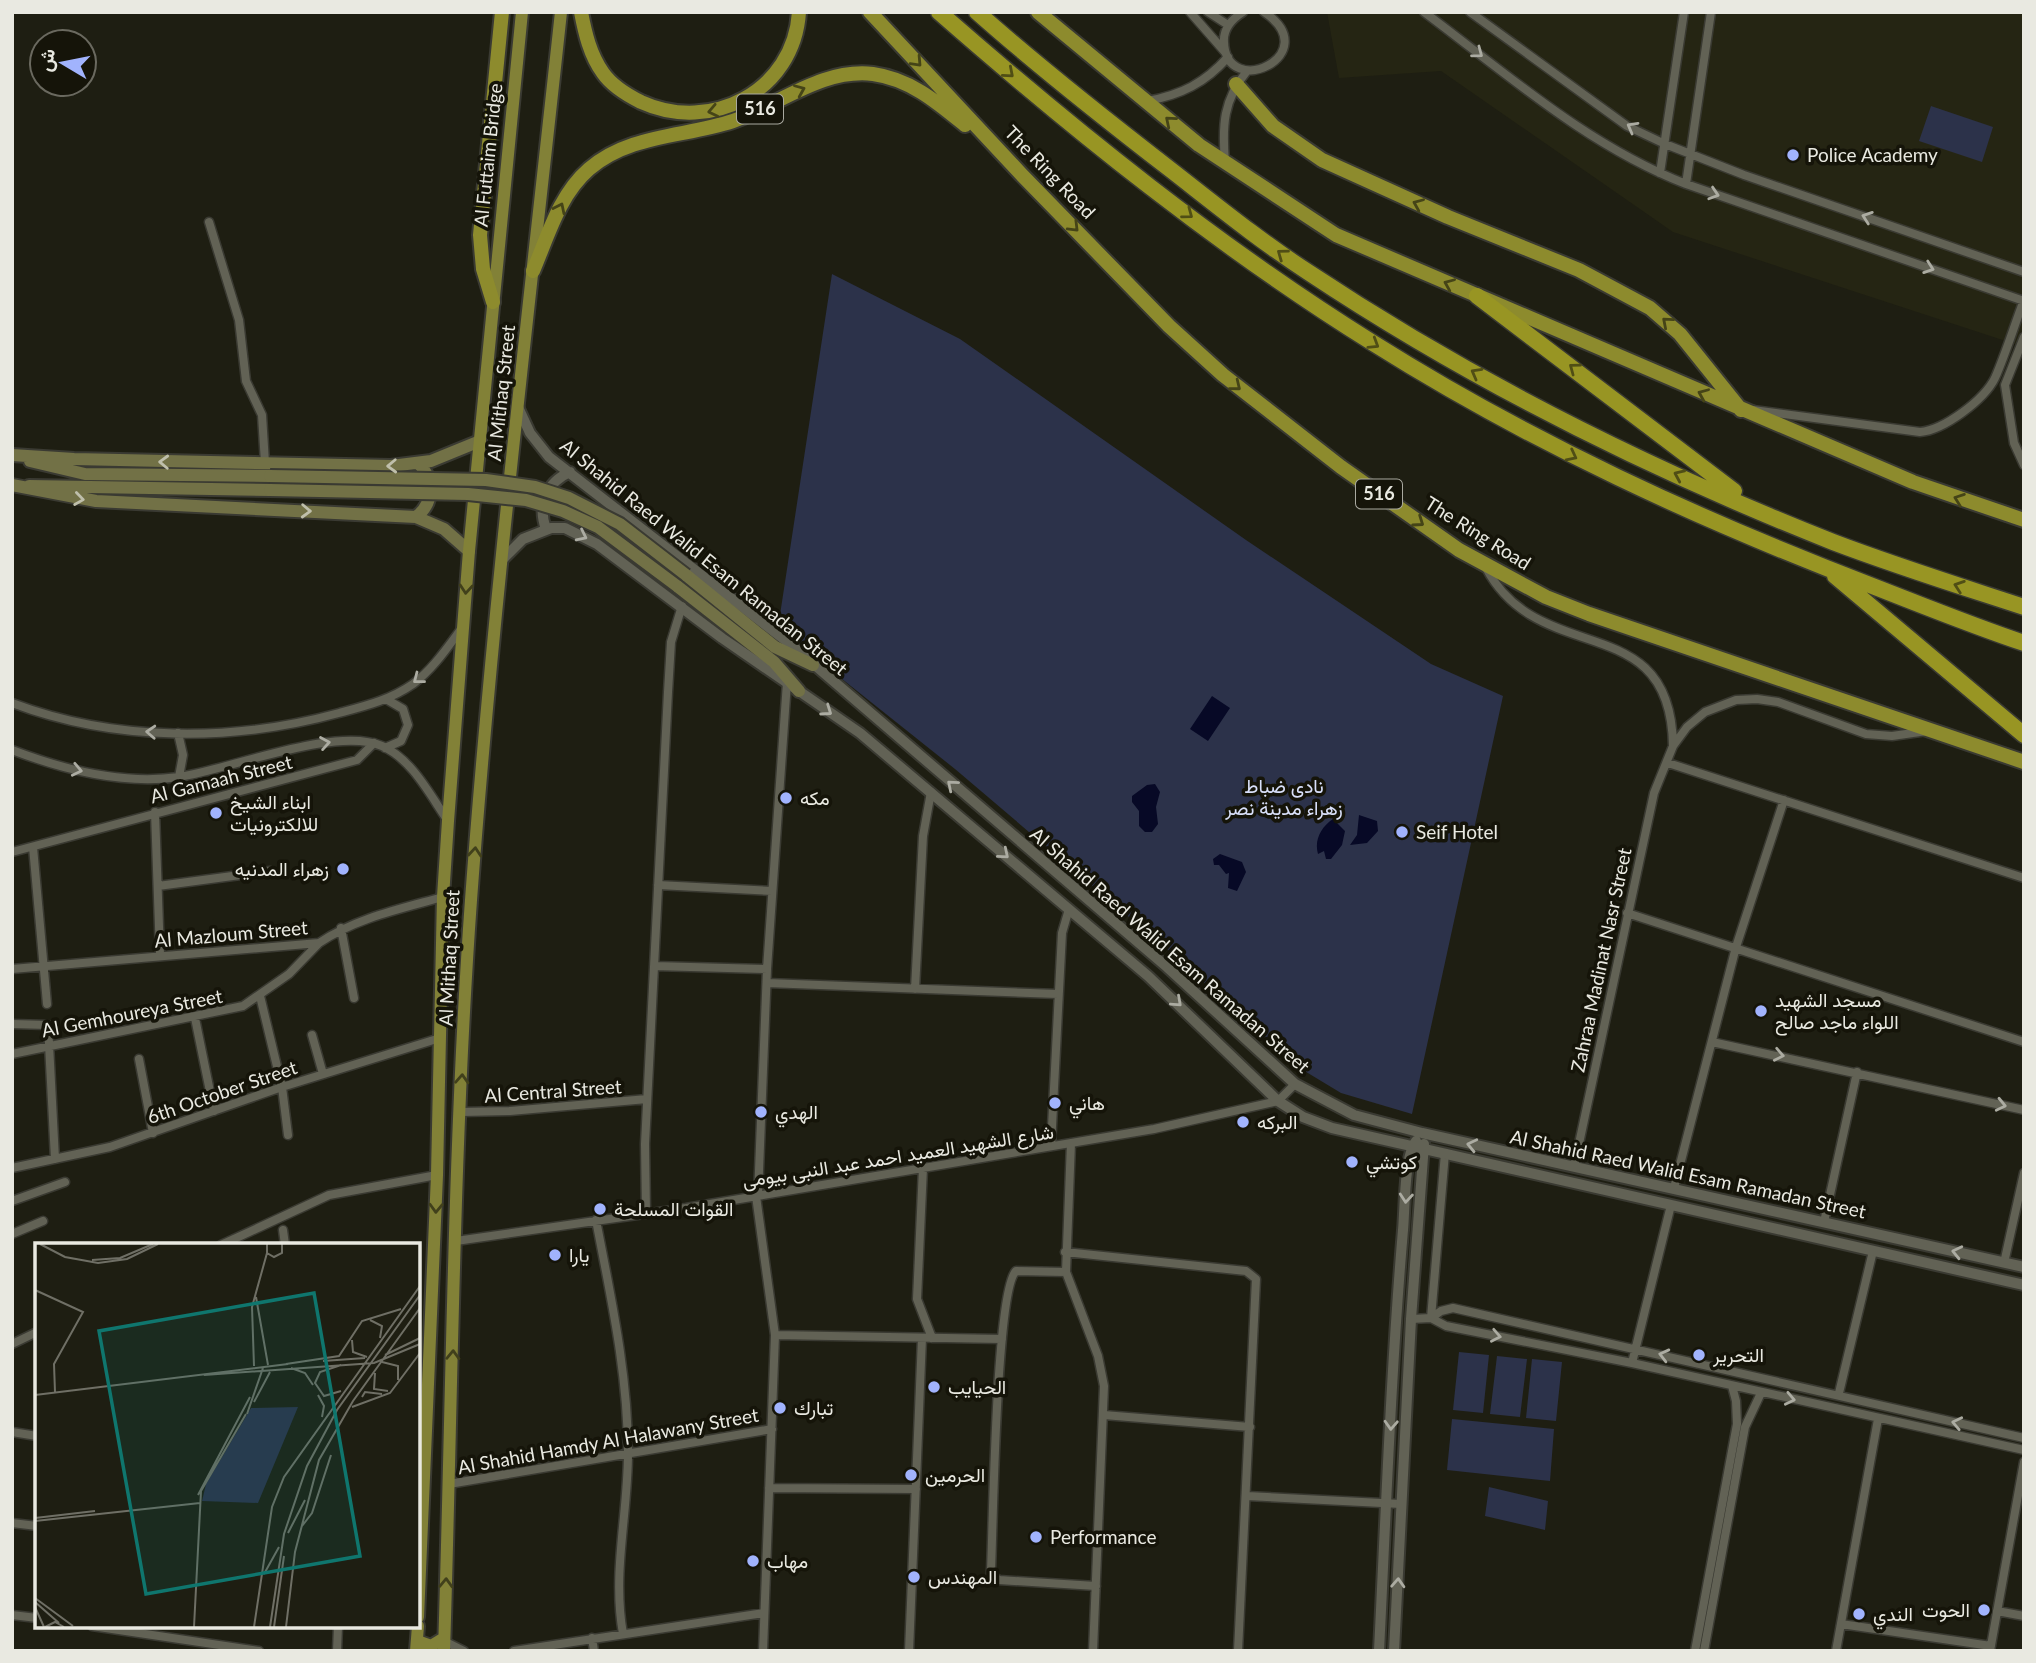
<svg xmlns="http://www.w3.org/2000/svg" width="2036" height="1663" font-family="Lato,Vazirmatn,sans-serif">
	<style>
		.built { fill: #252513 }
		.green { fill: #2c324a }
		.water { fill: #070926 }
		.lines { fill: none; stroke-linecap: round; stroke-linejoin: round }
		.minor-casing { stroke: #3a3a32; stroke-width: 11 }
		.tertiary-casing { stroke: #3a3a32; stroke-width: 14 }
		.secondary-casing { stroke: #3a3a32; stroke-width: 16 }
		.primary-casing { stroke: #3a3a32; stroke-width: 16 }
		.trunk-casing { stroke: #3a3a32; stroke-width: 18 }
		.motorway-casing { stroke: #3a3a32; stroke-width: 19 }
		.minor { stroke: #626255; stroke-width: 8 }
		.tertiary { stroke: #626255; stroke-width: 10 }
		.secondary { stroke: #727146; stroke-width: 12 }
		.primary { stroke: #828137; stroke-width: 12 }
		.trunk { stroke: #8d8b2d; stroke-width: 14 }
		.motorway { stroke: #989523; stroke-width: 16 }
		.secondary-bridge-casing { stroke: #3a3a32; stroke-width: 16; stroke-linecap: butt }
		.secondary-bridge { stroke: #727146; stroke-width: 12 }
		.oneway { stroke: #acaca2 }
		.oneway2 { stroke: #454417 }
		.oneway3 { stroke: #504e15 }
		.oneway4 { stroke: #bfbfab }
		.oneway5 { stroke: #41401b }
		.poi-dot { fill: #a1b3fd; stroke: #151409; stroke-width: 2.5 }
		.labels { text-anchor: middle; stroke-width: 7; stroke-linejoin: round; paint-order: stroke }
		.shield { fill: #151409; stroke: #a9a9a0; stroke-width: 2 }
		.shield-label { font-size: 18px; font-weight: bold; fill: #e9e9e1 }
		.street-label { font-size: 19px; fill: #e9e9e1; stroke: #151409 }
		.poi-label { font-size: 19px; fill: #e9e9e1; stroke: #151409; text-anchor: start }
		.park-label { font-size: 19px; fill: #d9e0fa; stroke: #151409 }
		.inset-road { fill: none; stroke: #6f6f65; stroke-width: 2 }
		.view { fill: #0f766e; fill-opacity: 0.15; stroke: #0f766e; stroke-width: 3.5 }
		.inset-edge { fill: none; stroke: #e9e9e1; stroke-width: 3.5 }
	</style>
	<rect width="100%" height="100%" fill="#1e1e12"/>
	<path class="built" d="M1327,12H2024V347L1673,232L1441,71L1339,78Z"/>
	<path class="green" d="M1931,106L1993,127L1982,162L1919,141Z
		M832,274L960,339L1246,540L1431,664L1503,696L1412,1114L1341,1093L1288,1061L1169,951L955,769L778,628Z
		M1459,1352L1489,1355L1483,1413L1453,1410Z
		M1497,1356L1527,1359L1520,1417L1490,1414Z
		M1532,1359L1562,1362L1556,1421L1526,1418Z
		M1452,1419L1554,1429L1550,1481L1447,1470Z
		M1489,1487L1548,1501L1545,1530L1485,1516Z"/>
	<path class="water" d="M1212,696L1230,708L1208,741L1190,729Z
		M1155,784L1160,792L1156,807L1158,824L1152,832H1145L1139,826V811L1132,802V796L1147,785Z
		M1359,815L1377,821L1378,831L1367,843L1350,845L1357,835Z
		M1333,819L1345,831L1342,845L1331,859H1326L1324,851L1318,854C1314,840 1321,827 1333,819Z
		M1220,854L1242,862L1246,872L1237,891L1228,888L1229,873L1226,874L1219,865H1214L1213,859Z"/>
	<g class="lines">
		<defs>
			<path id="minor" d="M1190,12L1225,52
				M1208,12L1228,25
				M1243,12C1232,19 1223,28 1224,42C1226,102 1327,54 1264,12
				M1424,12C1507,74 1588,146 1686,184L2024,301
				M1470,12L1627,126L1665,144L1744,175L2024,272
				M1147,101C1181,95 1205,83 1228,57
				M1225,162C1222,126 1223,100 1247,71
				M1660,173L1684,12
				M1686,184L1711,12
				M209,222L239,320L246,381L262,415L265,463
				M2024,337L2005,385L2014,443L2024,465
				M1753,410L1920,432C1944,430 1984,400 1995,378C2006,353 2014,326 2024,300
				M1486,568C1540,670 1671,606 1673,746
				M12,703C115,742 233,742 339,713C365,706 390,700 413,684C433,669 447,648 462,628
				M178,733L183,755L179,777
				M385,748L401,741L408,725L403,709L386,699
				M12,750C64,770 123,785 179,777C232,769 335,726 382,746C412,759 430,795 448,821
				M1668,763L2024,878
				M155,812L160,955
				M33,847L47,1004
				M12,852L357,760L374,743
				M658,885L772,891
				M158,886L270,871
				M1627,913L2024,1042
				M341,928L354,998
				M654,966L767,969
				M12,969L319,943C356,918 400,909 443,897
				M767,983L1058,994
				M915,989L923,836L931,792
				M260,996L282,1087L288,1135
				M195,1018L214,1111
				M12,1024L48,1025L55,1159
				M312,1035L323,1074
				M1712,1042L2024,1110
				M12,1054L243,1006L289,974L319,943
				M139,1059L153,1133
				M461,1112L510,1111L647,1099
				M1071,1143L1066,1272L1098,1356L1104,1386L1093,1651
				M1051,1146L1062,933L1069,909
				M1574,1167L1654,793L1673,746L1687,727L1705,712L1736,700L1757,699L1778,702L1866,734L1892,736L1927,731
				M12,1168L110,1147L282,1087L440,1038
				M923,1168L917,1299L932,1338
				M1674,1188L1736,947L1784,800
				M756,1196L775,1335L763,1651
				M758,1196L767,969L787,682
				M12,1201L65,1182
				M646,1212L645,1144L668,692L671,642L682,606
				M596,1220C611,1298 628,1374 628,1453C628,1514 612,1573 623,1634
				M1824,1222L1857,1072
				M283,1230L285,1245
				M12,1234L43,1221
				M456,1241L686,1208L1154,1129L1278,1101L1295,1084
				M221,1245L329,1195L437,1175
				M1065,1252L1246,1271L1256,1279L1238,1651
				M2004,1263L2024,1173
				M1066,1272L1016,1271C996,1290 993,1527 991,1570V1575L999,1580L1096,1586
				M1431,1318L1446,1326L1632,1363L2024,1450
				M1431,1318L1445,1153
				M1411,1319L1431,1318L1441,1311L1453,1308L2024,1438
				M775,1335L1002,1339
				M12,1344L37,1332
				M1632,1363L1671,1205
				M1839,1393L1873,1251
				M1104,1415L1250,1427
				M12,1432L37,1436
				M449,1484L772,1429
				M769,1488L916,1489
				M1247,1496L1401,1504
				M12,1523L37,1526
				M1997,1611L2024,1616
				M12,1615L37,1618
				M1841,1624L1991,1646
				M92,1626L259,1651
				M592,1638L594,1651
				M444,1641L464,1651
				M337,1651L338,1626
				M514,1651L764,1613
				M909,1651L922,1338
				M1695,1651L1737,1424L1736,1401L1732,1386
				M1704,1651L1745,1427L1761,1393
				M1836,1651L1878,1419
				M1990,1651L2024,1462"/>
			<path id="tertiary" d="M518,407L530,433L549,457L789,643L1167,967L1295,1084L1354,1115L1422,1133L2024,1267
				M546,529C537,505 547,482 570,472
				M502,560L523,539L551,528H565L597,544L722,638L860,733L1148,976L1278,1101L1303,1117L1332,1128L2024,1285
				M1379,1651C1386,1511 1391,1370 1403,1230C1405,1210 1404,1156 1416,1141
				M1394,1651L1411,1319L1424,1144"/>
			<path id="secondary" d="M12,455L74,459L391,466L431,461L480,441
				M30,461L85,474L270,476
				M12,485L96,501L416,517L444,529L469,551
				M29,486L270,490
				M416,517C434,503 435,479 418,463
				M686,575L775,647L813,665
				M677,586L774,662L799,691"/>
			<path id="primary" d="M418,1617L437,1175L443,897L448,821L469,551L522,12
				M417,1641L431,1646L444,1638
				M416,1651L418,1626
				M444,1651C452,1401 453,1149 471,900C493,603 529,308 561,12"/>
			<path id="trunk" d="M581,12C585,33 590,55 603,73C612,86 627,95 641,102C711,134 794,91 799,12
				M870,12L1021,174L1169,326L1223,375L1341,467L1459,550L1546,597L1589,614L2024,762
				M1038,12L1199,145L1336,235L1913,482L2024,520
				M1236,84L1273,126L1322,160L1448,217L1579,270L1650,308L1680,334L1741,410
				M533,271C548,236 559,195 589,169C629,134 685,137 733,121C779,105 822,68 873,74C910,79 937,102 965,125
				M493,302L483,269L480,235L502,12"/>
			<path id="motorway" d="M939,12C1076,132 1219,247 1373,343C1532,443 1700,520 1875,587C1924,606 1973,626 2024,643
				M977,12C1040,68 1105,119 1171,170C1216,205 1260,241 1308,272C1472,381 1651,470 1833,542C1896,566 1960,586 2024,607
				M1477,296L1734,491
				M1835,576L2024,735"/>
		</defs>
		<use href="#minor" class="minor-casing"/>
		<use href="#tertiary" class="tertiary-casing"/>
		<use href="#secondary" class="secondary-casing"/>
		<use href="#primary" class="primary-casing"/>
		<use href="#trunk" class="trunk-casing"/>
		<use href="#motorway" class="motorway-casing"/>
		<use href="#minor" class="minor"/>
		<use href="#tertiary" class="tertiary"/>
		<use href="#secondary" class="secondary"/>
		<use href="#primary" class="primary"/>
		<use href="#trunk" class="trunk"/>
		<use href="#motorway" class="motorway"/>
		<defs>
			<path id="secondary-bridge" d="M270,476L486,480L535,487L569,498L620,524L686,575
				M270,490L468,494L526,500L563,511L598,527L677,586"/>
		</defs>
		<use href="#secondary-bridge" class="secondary-bridge-casing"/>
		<use href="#secondary-bridge" class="secondary-bridge"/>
	</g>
	<defs><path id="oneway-chevron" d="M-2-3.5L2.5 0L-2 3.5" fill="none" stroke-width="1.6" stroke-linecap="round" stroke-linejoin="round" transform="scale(1.75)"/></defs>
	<g class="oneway">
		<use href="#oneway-chevron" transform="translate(1478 53) rotate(37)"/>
		<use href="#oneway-chevron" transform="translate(1632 127) rotate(-151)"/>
		<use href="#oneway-chevron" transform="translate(1714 194) rotate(18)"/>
		<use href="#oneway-chevron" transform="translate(1867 217) rotate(-161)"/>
		<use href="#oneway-chevron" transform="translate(1929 268) rotate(19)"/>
		<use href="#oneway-chevron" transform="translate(582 536) rotate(26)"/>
		<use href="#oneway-chevron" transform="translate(418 679) rotate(142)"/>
		<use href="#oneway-chevron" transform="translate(827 711) rotate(35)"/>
		<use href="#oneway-chevron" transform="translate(151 732) rotate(-177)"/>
		<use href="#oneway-chevron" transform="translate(325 743) rotate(-10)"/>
		<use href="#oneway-chevron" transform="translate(77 770) rotate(12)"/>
		<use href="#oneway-chevron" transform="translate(952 785) rotate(-140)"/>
		<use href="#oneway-chevron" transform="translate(1004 854) rotate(40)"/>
		<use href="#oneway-chevron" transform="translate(1177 1002) rotate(42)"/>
		<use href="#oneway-chevron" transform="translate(1779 1055) rotate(11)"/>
		<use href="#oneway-chevron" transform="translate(2001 1105) rotate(13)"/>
		<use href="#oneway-chevron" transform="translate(1472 1145) rotate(-167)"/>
		<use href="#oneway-chevron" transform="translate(1406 1198) rotate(95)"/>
		<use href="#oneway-chevron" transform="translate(1957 1252) rotate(-167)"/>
		<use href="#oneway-chevron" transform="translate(1496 1336) rotate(11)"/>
		<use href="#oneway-chevron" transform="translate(1664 1355) rotate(-166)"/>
		<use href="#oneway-chevron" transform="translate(1790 1399) rotate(12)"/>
		<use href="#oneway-chevron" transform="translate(1957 1423) rotate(-168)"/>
		<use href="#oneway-chevron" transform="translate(1391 1425) rotate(93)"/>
		<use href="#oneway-chevron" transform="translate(1398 1583) rotate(-87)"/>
	</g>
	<g class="oneway2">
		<use href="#oneway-chevron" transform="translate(917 62) rotate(47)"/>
		<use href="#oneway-chevron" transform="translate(800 90) rotate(-23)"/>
		<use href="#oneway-chevron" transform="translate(713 111) rotate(168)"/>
		<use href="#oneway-chevron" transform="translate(1170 121) rotate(-140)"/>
		<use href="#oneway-chevron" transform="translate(1418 204) rotate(-157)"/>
		<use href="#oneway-chevron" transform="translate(560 208) rotate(-64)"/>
		<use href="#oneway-chevron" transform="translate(1074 227) rotate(45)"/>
		<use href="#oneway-chevron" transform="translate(1449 284) rotate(-157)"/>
		<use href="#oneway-chevron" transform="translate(1667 322) rotate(-139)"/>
		<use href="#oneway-chevron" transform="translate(1236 386) rotate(39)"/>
		<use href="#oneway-chevron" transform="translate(1703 394) rotate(-157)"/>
		<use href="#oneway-chevron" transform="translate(1959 499) rotate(-160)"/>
		<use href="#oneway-chevron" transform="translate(1419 522) rotate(35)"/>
	</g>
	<g class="oneway3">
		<use href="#oneway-chevron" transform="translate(1009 73) rotate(41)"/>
		<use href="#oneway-chevron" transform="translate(1188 214) rotate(37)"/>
		<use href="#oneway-chevron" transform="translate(1282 254) rotate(-144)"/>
		<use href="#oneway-chevron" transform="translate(1374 344) rotate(32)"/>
		<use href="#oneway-chevron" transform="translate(1574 368) rotate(-143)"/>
		<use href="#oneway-chevron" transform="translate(1476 373) rotate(-151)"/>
		<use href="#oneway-chevron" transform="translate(1572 456) rotate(27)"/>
		<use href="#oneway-chevron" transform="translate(1679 475) rotate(-156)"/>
		<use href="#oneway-chevron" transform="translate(1959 586) rotate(-161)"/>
	</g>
	<g class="oneway4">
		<use href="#oneway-chevron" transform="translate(164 462) rotate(-178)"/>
		<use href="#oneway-chevron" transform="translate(392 466) rotate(178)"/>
		<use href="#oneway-chevron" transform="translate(79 499) rotate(8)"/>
		<use href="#oneway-chevron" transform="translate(306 511) rotate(2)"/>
	</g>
	<g class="oneway5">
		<use href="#oneway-chevron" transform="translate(466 589) rotate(95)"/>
		<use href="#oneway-chevron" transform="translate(475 852) rotate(-85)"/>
		<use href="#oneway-chevron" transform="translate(462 1079) rotate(-87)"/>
		<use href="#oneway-chevron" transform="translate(436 1208) rotate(92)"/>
		<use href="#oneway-chevron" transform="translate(453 1355) rotate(-88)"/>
		<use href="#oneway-chevron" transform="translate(446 1583) rotate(-88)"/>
	</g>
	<g class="poi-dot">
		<circle cx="1793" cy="155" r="7"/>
		<circle cx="786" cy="798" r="7"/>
		<circle cx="216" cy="813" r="7"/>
		<circle cx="1402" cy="832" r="7"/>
		<circle cx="343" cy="869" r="7"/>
		<circle cx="1761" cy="1011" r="7"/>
		<circle cx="1055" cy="1103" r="7"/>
		<circle cx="761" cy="1112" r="7"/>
		<circle cx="1243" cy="1122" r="7"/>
		<circle cx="1352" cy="1162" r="7"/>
		<circle cx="600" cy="1209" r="7"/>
		<circle cx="555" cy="1255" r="7"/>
		<circle cx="1699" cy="1355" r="7"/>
		<circle cx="934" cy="1387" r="7"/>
		<circle cx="780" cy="1408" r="7"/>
		<circle cx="911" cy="1475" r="7"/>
		<circle cx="1036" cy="1537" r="7"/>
		<circle cx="753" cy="1561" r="7"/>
		<circle cx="914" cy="1577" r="7"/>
		<circle cx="1984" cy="1610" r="7"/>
		<circle cx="1859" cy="1614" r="7"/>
	</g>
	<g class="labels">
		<g class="shield">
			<rect x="737" y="94.5" width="46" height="29" rx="5"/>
			<rect x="1356" y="479.5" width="46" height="29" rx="5"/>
		</g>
		<g class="shield-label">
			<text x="760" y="115">516</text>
			<text x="1379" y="500">516</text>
		</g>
		<g class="street-label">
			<text transform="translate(488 155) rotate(-84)" y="7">Al Futtaim Bridge</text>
			<text transform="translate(1050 172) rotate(46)" y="7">The Ring Road</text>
			<text transform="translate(501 393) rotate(-84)" y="7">Al Mithaq Street</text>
			<text transform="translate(1478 533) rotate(32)" y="7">The Ring Road</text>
			<text transform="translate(704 557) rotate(39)" y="7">Al Shahid Raed Walid Esam Ramadan Street</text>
			<text transform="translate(221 779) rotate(-14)" y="7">Al Gamaah Street</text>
			<text transform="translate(231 934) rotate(-5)" y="7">Al Mazloum Street</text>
			<text transform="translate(1170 950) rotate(41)" y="7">Al Shahid Raed Walid Esam Ramadan Street</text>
			<text transform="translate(449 958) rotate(-87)" y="7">Al Mithaq Street</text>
			<text transform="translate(1601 960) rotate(-78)" y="7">Zahraa Madinat Nasr Street</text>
			<text transform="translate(132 1013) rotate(-11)" y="7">Al Gemhoureya Street</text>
			<text transform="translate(553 1091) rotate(-4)" y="7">Al Central Street</text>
			<text transform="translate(222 1092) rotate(-19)" y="7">6th October Street</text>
			<text transform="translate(898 1156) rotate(-9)" y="7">شارع الشهيد العميد احمد عبد النبى بيومى</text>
			<text transform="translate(1688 1174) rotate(12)" y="7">Al Shahid Raed Walid Esam Ramadan Street</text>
			<text transform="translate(608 1441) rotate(-10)" y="7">Al Shahid Hamdy Al Halawany Street</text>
		</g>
		<g class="poi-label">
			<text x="1807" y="162">Police Academy</text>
			<text x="800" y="805">مكه</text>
			<text x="230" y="809">ابناء الشيخ<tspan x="230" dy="22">للالكترونيات</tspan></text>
			<text x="1416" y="839">Seif Hotel</text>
			<text x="329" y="876" text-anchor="end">زهراء المدنيه</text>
			<text x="1775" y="1007">مسجد الشهيد<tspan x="1775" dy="22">اللواء ماجد صالح</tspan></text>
			<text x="1069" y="1110">هاني</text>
			<text x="775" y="1119">الهدي</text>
			<text x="1257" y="1129">البركه</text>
			<text x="1366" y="1169">كوتشي</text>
			<text x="614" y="1216">القوات المسلحة</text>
			<text x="569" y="1262">يارا</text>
			<text x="1713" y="1362">التحرير</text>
			<text x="948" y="1394">الحيايب</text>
			<text x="794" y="1415">تبارك</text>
			<text x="925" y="1482">الحرمين</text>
			<text x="1050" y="1544">Performance</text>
			<text x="767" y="1568">مهاب</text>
			<text x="928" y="1584">المهندس</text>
			<text x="1970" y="1617" text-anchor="end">الحوت</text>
			<text x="1873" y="1621">الندي</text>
		</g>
		<g class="park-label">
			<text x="1284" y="793">نادى ضباط<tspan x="1284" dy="22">زهراء مدينة نصر</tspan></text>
		</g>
	</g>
	<g transform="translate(35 1243)">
		<rect width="385" height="385" fill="#1e1e12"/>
		<path d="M263,164L223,260L167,258L171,241L216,165Z" fill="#2c324a"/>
		<path class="inset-road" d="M5,1L30,14L63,20L92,16L123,1M232,1V10L239,14L247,10V1M57,17L85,15L118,1M0,47L48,69L19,121L20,149M221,54L233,122M335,77L347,83L345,95M317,97L318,109L332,114M350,112L385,95M288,118L330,115M347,119L363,123V137M251,121L304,113L327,78L366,66M219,123L217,64L232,10M256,125L270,130L278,142M340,130L339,146L353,148M169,132L339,120L385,101M306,148L289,153L280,140L285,129L306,122M0,152L253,121M283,152L289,163L287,174M327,154L330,149L347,151M219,159L235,129M317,164L355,150L385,110M212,171L228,125M163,252L215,154M0,275L60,268M0,278L165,260M267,283L277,270L296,212M253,290L270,257M229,331L244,304M0,355L38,383M0,359L24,380M0,364L9,384M10,384L20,379L29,384M159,384L166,248L211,171M219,384L237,264L249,234L385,43M235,384L249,291L272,223L302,167L385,52M239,384L249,313M251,384L260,309L284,217L318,158L385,65"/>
		<path class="view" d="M279,50L325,313L111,351L64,88Z"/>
		<rect width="385" height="385" class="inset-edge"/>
	</g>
	<rect width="2036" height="1663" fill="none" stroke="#e9e9e1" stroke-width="28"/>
	<g transform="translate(63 63) rotate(280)"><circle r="33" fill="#151409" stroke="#6a695f" stroke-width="2"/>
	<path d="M0-5L12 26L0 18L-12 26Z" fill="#a1b3fd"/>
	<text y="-10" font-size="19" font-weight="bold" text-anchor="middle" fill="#e9e9e1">ش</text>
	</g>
</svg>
